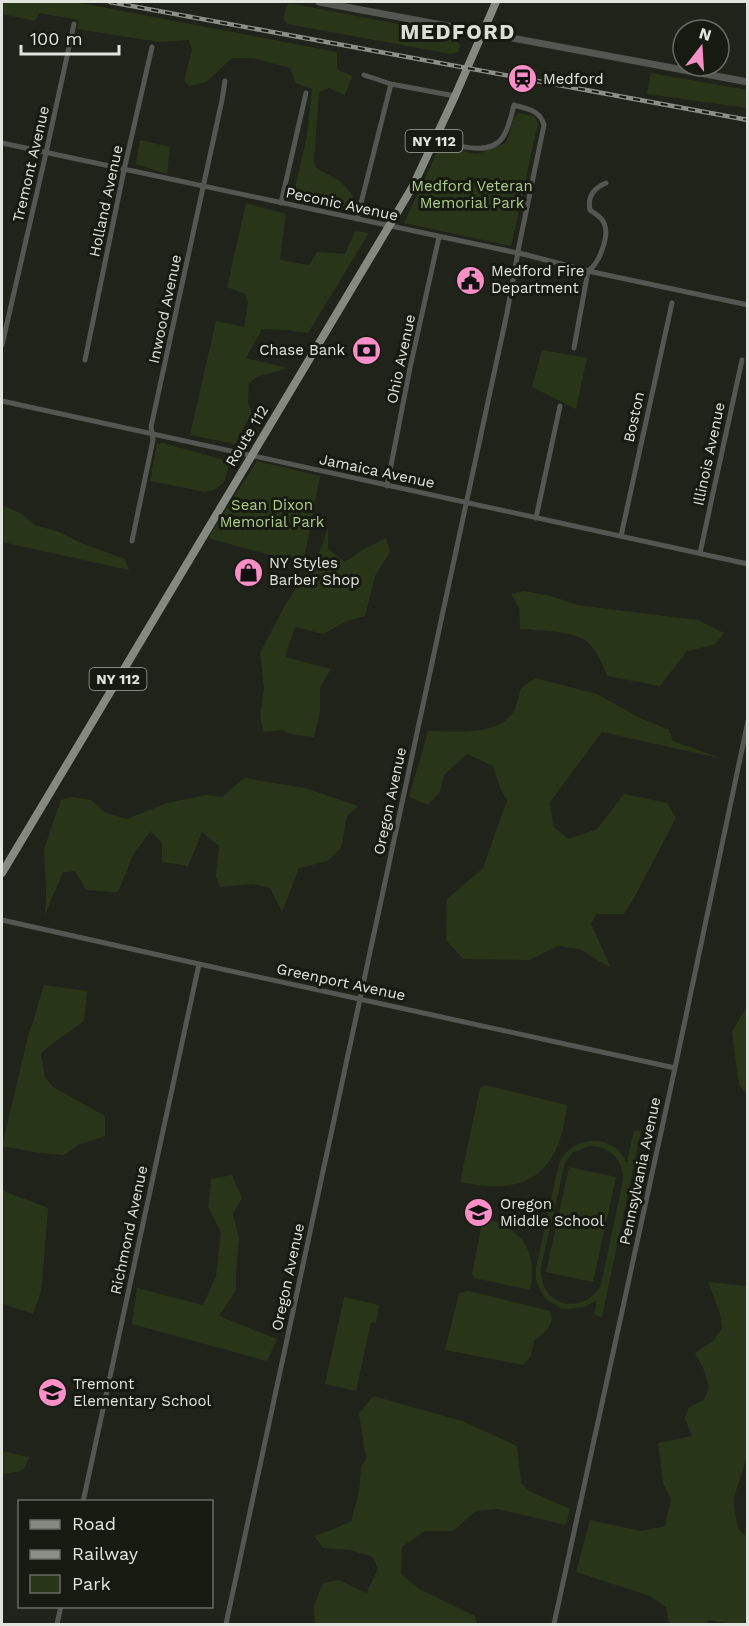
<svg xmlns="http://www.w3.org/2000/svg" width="749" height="1626" font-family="'Work Sans',sans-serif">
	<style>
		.green { fill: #293518; fill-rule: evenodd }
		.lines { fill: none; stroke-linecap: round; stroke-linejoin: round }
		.minor { stroke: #545651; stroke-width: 5 }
		.tertiary { stroke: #545651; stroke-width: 7 }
		.primary { stroke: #858a81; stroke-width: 8 }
		.rail-casing { stroke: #8c8f88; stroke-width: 4.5 }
		.rail { stroke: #161a11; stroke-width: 2; stroke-dasharray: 7; stroke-linecap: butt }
		.labels { text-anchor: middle; stroke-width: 6; stroke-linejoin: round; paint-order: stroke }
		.shield { fill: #161a11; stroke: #a4a7a0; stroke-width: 1.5 }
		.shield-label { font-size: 14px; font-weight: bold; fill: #e1e4dd }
		.poi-label { font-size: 15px; fill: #e1e4dd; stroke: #161a11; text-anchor: start }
		.street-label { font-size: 15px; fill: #e1e4dd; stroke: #161a11 }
		.park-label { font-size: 15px; fill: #adcc88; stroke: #161a11 }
		.district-label { font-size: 21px; font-weight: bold; letter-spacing: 1.5px; fill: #dae0d4; stroke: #161a11 }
	</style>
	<rect width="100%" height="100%" fill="#1f231a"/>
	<path class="green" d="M2,2H75L337,52V69L352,76L345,95L329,88L319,92L314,162L316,168L340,181L353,196L349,212L293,197L307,135L312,89L296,83L290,68L253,58H232L206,82L189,86L184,81L192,50L189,40L159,42L77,29L79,20L39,13L35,21L2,14Z
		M289,4L299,5L451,34L460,45L458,52L451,54L287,24L283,18L286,7Z
		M651,73L747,90V108L647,94Z
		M519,113L534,116L538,123L511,246L404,223L440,146L477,154L506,143L514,118Z
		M140,140L170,147L167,174L136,164Z
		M246,203L286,214L280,260L309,265L317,252L345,254L355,231L369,233L308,333L286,330L262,329L246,358L288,368L257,377L249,383L248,403L252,412L235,444L190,435L216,321L244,327L248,303L245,294L227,287Z
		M542,350L587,358L576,409L532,387Z
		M163,443L228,461L229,465L224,482L214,490L205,492L150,481L157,444Z
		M257,461L320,476L303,564L208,538Z
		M2,505L22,514L34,525L57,531L81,543L125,559L129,570L2,542Z
		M328,528V549L345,562L361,551L386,538L390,552L375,576L365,616L347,621L323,634L295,627L285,657L331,669L320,687V712L314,737L290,734L283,730L263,732L260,716L264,688L260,653L284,607L304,576L316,562Z
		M524,591L551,596L577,605L698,620L724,633L714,645L687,651L660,686L607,676C602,663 596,648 585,640C571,631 537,630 520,629L519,608L511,594Z
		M535,678L597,694L638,717L669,730L673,741L723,759L602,732L550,802L553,826L568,839L597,829L624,794L667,803L676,818L634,898L624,914H596L591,924L611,968L579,949L558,946L529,960L463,959L446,940L447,899L483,868L507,800L500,788L493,766L467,754L444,775L440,792L428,805L409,797L428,731C453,731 494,737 512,714C517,708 518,695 521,688Z
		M244,778L305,788L358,806L347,816L341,848L328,861L299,868L282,912L270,888L253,884L220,887L216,876L219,846L202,832L188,866L162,862V843L151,831L134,853L118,892H111L86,890L75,871L63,872L45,915L46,893L44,849L61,800L72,797L91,800L106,813L127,819L167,803L206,795L222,797Z
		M44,985L87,991L84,1021C70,1032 53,1041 41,1054L45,1077L53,1087L105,1116V1136L78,1145L64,1155L40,1153L2,1146L29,1032L33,1022Z
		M747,1006V1094L739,1085L732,1032Z
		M485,1085L567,1105C559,1173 529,1197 460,1182L480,1088Z
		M634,1130L641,1131L602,1317L594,1315L597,1300L584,1307L567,1309L560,1308L546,1299L541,1292L536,1280V1268L559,1163C570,1140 600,1133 619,1151C622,1154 624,1159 627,1162ZM589,1146C610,1146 623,1159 623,1180L601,1285C582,1318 538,1305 541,1267L565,1163L572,1153Z
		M569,1167L616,1177L593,1282L546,1272Z
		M232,1175L242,1198L233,1214L239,1238L236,1271V1290L219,1316L277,1339L267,1361L132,1324L137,1288L203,1305L216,1276L221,1232L208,1207L211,1179Z
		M2,1189L6,1192L48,1208L42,1285L39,1298L33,1314L2,1304Z
		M483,1218C522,1228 538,1250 530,1290L475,1278L472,1274Z
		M708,1282L747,1286V1456L734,1497V1506L738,1529L747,1537V1624H733L708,1620L707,1624H669L666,1607L650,1596L576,1572L590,1520L641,1531L665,1526L671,1499L663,1483L658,1443L692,1436L685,1419L689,1407L704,1400L709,1387L704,1370L695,1353L714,1340L722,1328L720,1313Z
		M469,1291L550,1311L552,1320L547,1330L534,1341L531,1356L523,1365L445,1350L459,1293Z
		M344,1297L379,1305L376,1323L371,1322L356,1391L325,1384Z
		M373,1396L462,1421L517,1446L521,1483L529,1491L570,1509L566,1525L497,1509L476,1511L453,1531H425L402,1547L401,1574L421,1590L475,1616L477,1624H315L314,1605L323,1583L339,1580L366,1593L378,1569L373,1557L350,1550L323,1548L314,1536L334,1529L351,1521L359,1491L361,1467L366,1458L359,1414Z
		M2,1451L29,1457L24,1469L17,1472L2,1474Z"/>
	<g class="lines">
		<path class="minor" d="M364,75L391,84L455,96
			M2,143L527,255L588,271L748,305
			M281,203L306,93
			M357,219L391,84
			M2,345L46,153L74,24
			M574,348L588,271C599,264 610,236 604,223C602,217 594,213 590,210C587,196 594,188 606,183
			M85,360L124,170L152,47
			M2,401L748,564
			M387,486L410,368L439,237
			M536,518L560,406
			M621,536L672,303
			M132,541L153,440L151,427L222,100L225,81
			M700,553L742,360
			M2,920L199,964L675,1068
			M83,1502L199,964
			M57,1624L61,1606
			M226,1624L507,313L519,246L544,125C540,110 528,109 514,105C511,116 509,128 503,137C489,158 454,144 435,140
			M554,1624L675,1068L748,721"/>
		<path class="tertiary" d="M319,2L748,82"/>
		<path class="primary" d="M2,873L413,186L455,96L496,2"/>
		<defs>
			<path id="rail" d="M110,2L748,120"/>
		</defs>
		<use href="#rail" class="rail-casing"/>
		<use href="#rail" class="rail"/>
	</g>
	<defs>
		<symbol id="station-disc" viewBox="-11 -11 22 22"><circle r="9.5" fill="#fa8fc7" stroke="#161a11"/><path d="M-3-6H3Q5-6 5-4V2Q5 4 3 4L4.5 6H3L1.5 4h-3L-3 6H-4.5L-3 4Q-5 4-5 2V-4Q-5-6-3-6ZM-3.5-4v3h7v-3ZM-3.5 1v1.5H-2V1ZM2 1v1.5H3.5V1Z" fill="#111"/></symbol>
		<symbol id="civic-disc" viewBox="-11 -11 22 22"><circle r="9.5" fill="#fa8fc7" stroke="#161a11"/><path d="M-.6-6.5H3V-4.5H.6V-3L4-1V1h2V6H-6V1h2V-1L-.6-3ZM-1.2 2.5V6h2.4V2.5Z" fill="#111"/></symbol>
		<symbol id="bank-disc" viewBox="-11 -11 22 22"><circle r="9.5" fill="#fa8fc7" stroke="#161a11"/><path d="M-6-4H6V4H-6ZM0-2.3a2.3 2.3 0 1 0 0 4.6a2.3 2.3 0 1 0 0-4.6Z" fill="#111"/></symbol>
		<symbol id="shop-disc" viewBox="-11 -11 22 22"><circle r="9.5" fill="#fa8fc7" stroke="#161a11"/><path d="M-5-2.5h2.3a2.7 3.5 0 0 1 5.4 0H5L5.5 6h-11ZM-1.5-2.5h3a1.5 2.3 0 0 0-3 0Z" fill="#111"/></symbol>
		<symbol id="school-disc" viewBox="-11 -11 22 22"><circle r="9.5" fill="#fa8fc7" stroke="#161a11"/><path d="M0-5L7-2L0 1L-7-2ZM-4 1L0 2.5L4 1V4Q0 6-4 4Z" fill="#111"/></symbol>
	</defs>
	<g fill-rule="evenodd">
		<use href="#station-disc" x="506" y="62" width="33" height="33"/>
		<use href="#civic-disc" x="454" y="264" width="33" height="33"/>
		<use href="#bank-disc" x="350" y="334" width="33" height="33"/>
		<use href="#shop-disc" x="232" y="556" width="33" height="33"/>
		<use href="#school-disc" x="462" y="1196" width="33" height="33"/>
		<use href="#school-disc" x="36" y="1376" width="33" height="33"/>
	</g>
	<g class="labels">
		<g class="shield">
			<rect x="405.5" y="130" width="57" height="22" rx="4.5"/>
			<rect x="89.5" y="668" width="57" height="22" rx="4.5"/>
		</g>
		<g class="shield-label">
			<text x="434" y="146">NY 112</text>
			<text x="118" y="684">NY 112</text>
		</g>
		<g class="poi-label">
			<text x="543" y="84">Medford</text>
			<text x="491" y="276">Medford Fire<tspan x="491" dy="17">Department</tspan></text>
			<text x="345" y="355" text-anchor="end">Chase Bank</text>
			<text x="269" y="568">NY Styles<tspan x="269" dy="17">Barber Shop</tspan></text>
			<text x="500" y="1209">Oregon<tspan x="500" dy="17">Middle School</tspan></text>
			<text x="73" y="1389">Tremont<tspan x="73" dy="17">Elementary School</tspan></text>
		</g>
		<g class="street-label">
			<text transform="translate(31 164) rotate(-77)" y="5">Tremont Avenue</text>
			<text transform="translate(106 201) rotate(-78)" y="5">Holland Avenue</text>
			<text transform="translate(342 204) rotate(12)" y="5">Peconic Avenue</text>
			<text transform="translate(165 309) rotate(-78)" y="5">Inwood Avenue</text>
			<text transform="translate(401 359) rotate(-78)" y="5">Ohio Avenue</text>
			<text transform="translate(634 417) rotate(-78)" y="5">Boston</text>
			<text transform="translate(247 436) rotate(-59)" y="5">Route 112</text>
			<text transform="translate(709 454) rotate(-78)" y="5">Illinois Avenue</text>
			<text transform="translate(377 471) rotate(12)" y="5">Jamaica Avenue</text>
			<text transform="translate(390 801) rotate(-78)" y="5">Oregon Avenue</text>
			<text transform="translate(341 982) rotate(12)" y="5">Greenport Avenue</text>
			<text transform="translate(640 1171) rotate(-78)" y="5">Pennsylvania Avenue</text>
			<text transform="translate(129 1230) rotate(-78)" y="5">Richmond Avenue</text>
			<text transform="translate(288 1277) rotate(-78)" y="5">Oregon Avenue</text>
		</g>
		<g class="park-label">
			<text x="472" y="191">Medford Veteran<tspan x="472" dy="17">Memorial Park</tspan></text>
			<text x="272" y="510">Sean Dixon<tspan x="272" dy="17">Memorial Park</tspan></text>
		</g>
		<g class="district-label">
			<text x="458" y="39">MEDFORD</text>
		</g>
	</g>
	<rect width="749" height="1626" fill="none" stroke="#e1e4dd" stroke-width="6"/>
	<rect x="18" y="1500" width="195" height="108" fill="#161a11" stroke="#676b63" stroke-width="1.5"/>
	<rect x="30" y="1520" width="30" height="9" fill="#858a81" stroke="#676b63" stroke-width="1.5"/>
	<text x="72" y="1530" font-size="18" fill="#e1e4dd">Road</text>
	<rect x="30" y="1550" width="30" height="9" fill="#8c8f88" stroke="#676b63" stroke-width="1.5"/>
	<text x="72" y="1560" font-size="18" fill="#e1e4dd">Railway</text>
	<rect x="30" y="1575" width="30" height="18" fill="#293518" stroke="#676b63" stroke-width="1.5"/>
	<text x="72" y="1590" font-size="18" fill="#e1e4dd">Park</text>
	<g transform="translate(701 48) rotate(17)"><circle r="28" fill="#161a11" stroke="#676b63" stroke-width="1.5"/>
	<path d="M0-4.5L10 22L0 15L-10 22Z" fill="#fa8fc7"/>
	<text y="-9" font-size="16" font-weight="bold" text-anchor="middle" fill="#e1e4dd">N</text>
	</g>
	<path d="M21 45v9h98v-9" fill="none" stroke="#e1e4dd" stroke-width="3"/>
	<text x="30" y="45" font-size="18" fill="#e1e4dd" stroke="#161a11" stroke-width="4.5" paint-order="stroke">100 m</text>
</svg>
